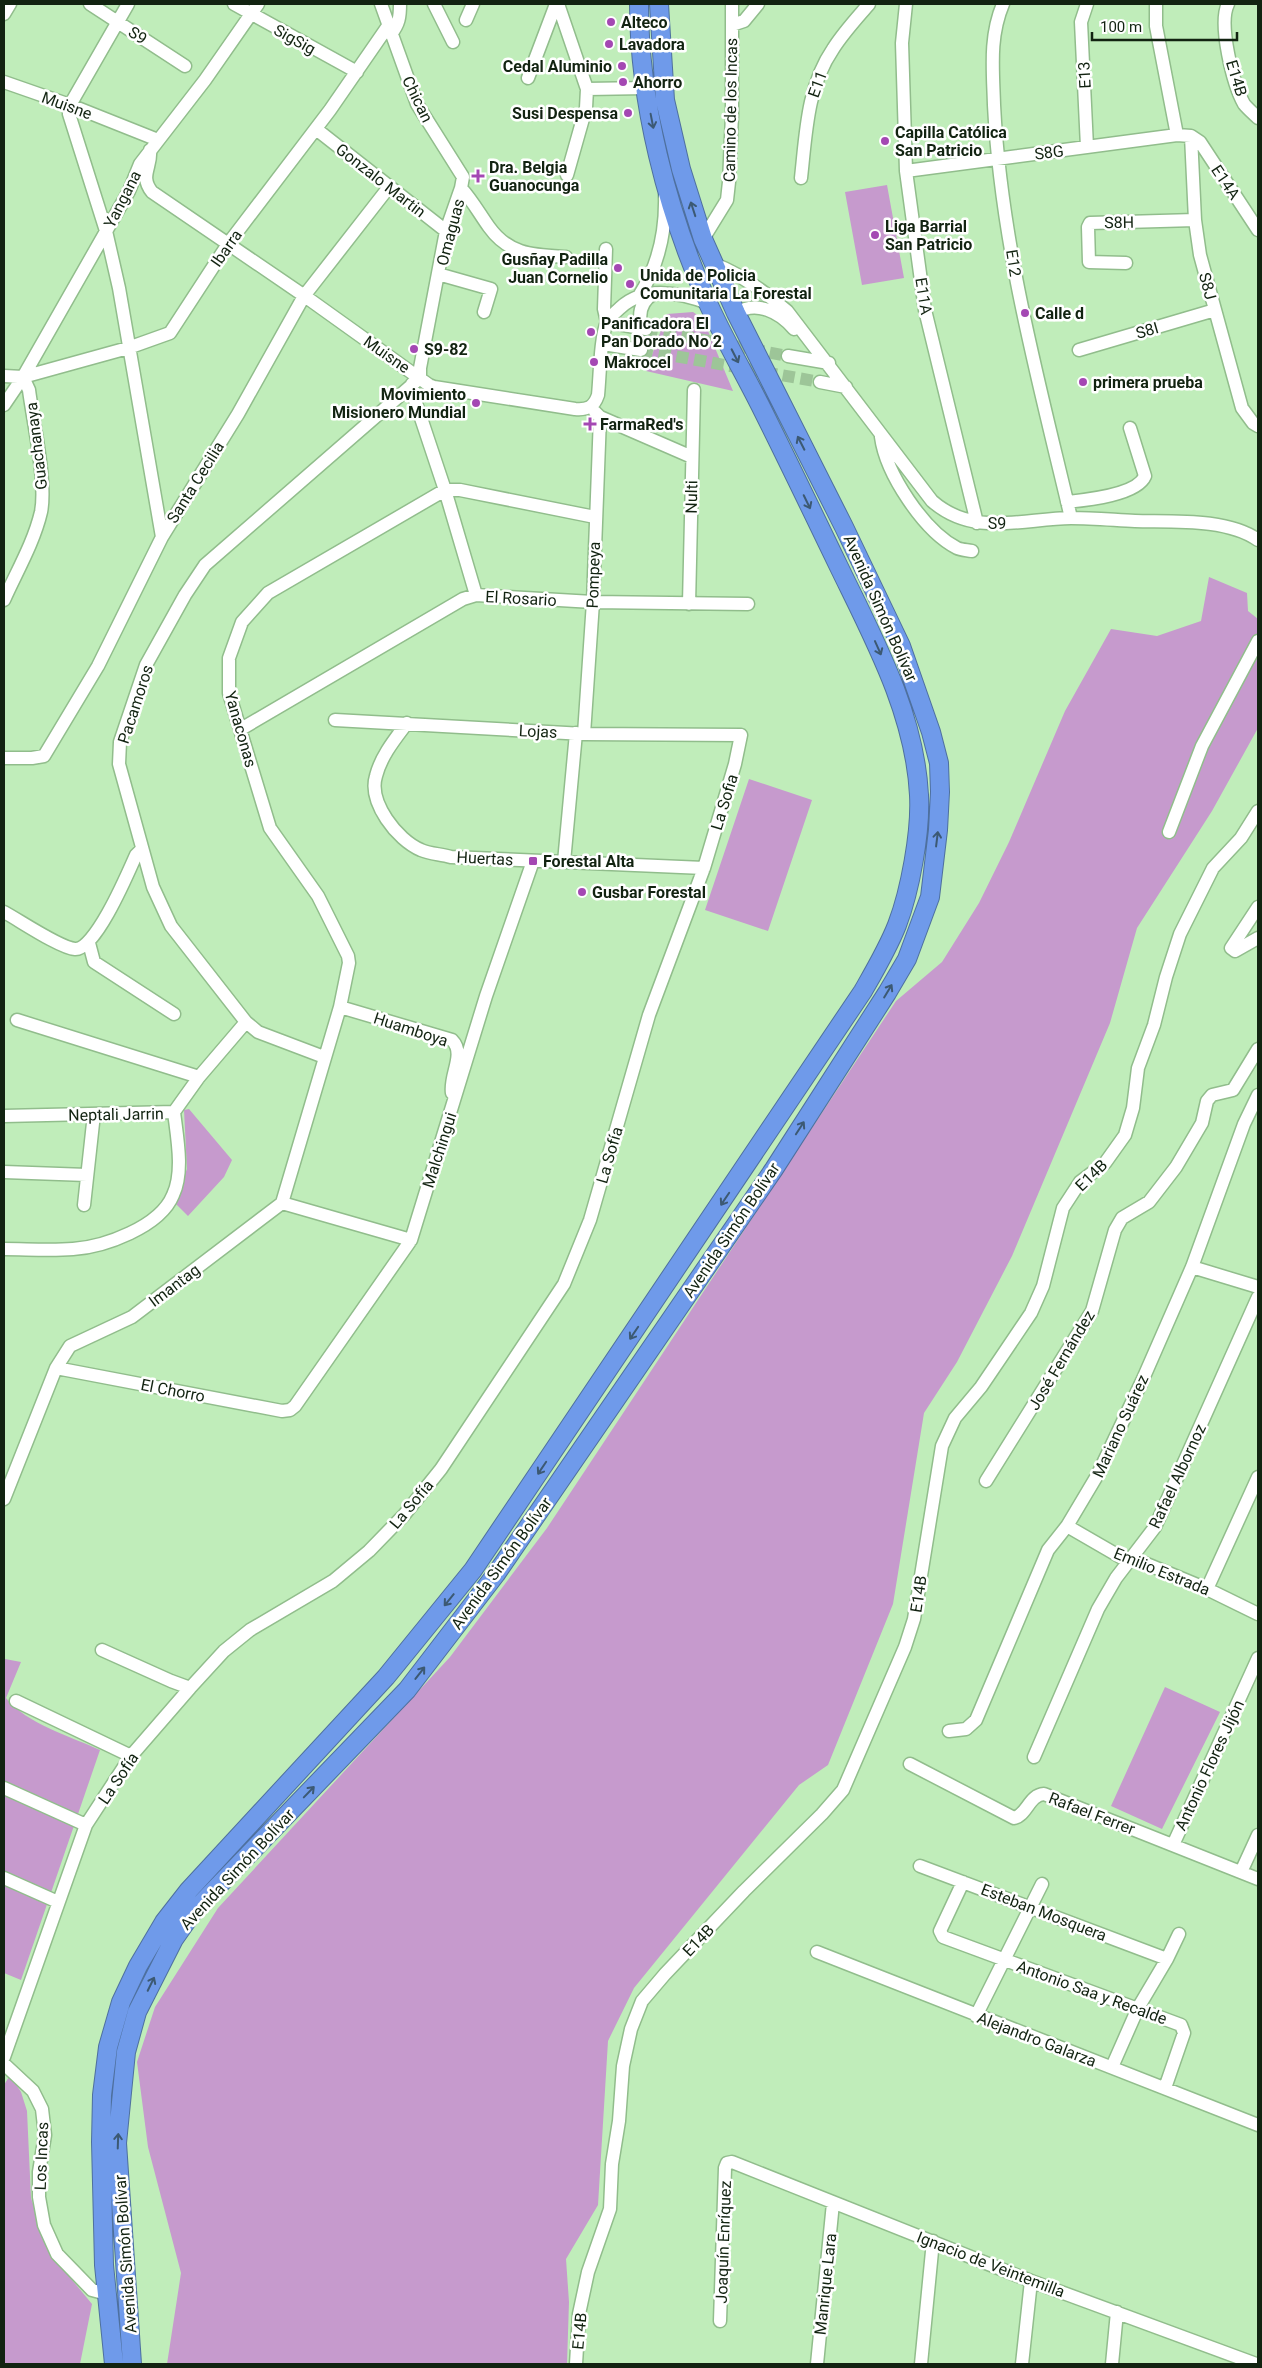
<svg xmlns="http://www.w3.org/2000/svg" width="1262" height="2368" font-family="Roboto,sans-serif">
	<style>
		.green { fill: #c69acd }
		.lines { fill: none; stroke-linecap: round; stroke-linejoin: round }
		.minor-tunnel { stroke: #9dc598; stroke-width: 12; stroke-dasharray: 12 6; stroke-linecap: butt }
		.minor-casing { stroke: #91bd8c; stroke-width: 15 }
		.highway-casing { stroke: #4e709e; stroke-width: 20 }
		.minor { stroke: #fff; stroke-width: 12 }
		.highway { stroke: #6f9aea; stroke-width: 18 }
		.oneway { stroke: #3c5973 }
		.poi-dot { fill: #a448b3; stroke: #fff; stroke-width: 2 }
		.labels { text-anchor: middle; stroke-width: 5; stroke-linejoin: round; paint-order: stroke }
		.poi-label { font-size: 16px; font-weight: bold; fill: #122311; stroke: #fff; text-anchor: start }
		.street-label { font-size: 16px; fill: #122311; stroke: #fff }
	</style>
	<rect width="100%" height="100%" fill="#c0edba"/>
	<path class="green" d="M887,185L904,278L862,285L845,192Z
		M693,312L703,319L733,391L646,371L667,314Z
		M1209,577L1247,593L1248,611L1258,619V728L1212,811L1137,928L1110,1023L1012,1256L957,1362L924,1413L893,1604L828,1765L799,1785L634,1988L608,2041L598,2205L566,2259L569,2302L567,2364H167L181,2273L148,2147L137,2062L155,2007L218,1908L450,1657L547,1528L896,1001L942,962L979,903L1009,842L1065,711L1111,629L1157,636L1201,621Z
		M749,779L812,800L768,931L705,910Z
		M189,1109L232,1160L224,1177L188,1216L174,1202L187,1169L184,1110Z
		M5,1659L21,1662L6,1698C27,1724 70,1736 100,1750L21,1980L4,1973Z
		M1165,1687L1220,1712L1162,1829L1111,1806Z
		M10,2075L21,2092L27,2111L31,2198L49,2252L92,2304L80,2364H4V2085Z"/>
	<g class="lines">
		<path class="minor-tunnel" d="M646,329L788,356
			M641,350L820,382"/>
		<defs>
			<path id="minor" d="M90,4L185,66
				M128,4L70,105L69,114L106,231L119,288L162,537
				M234,4L357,72
				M381,4L417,104L463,177L461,188L446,231L420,368V378
				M434,4L453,42
				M558,4L587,89L646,88
				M906,4L902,43L906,171L925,310L977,523
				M1003,4C989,37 993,70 994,105C1001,245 1039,382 1071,518
				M1087,4L1081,22L1087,147
				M1156,4V26L1177,135
				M1228,4C1218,24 1233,84 1244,104C1248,109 1254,114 1258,118
				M4,14L10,4
				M466,20L473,4
				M732,25L744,21L758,4
				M391,34C399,24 400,17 400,4
				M528,78L556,4
				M4,82L70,105L158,140
				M316,129L446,231
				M1191,136L1195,220L1200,255L1242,408L1253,423L1258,426
				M150,150C152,167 139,176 152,192L306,297L429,385L434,387L575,409C588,410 594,407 598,395C600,377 600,338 607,322C609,317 616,312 620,308C645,285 680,293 708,303
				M906,171L1177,135L1191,136L1200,142L1258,230
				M567,175L586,108L587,89
				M801,178C806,133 807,87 833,49C843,33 857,18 869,4
				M461,188C472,200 479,213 489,227C509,255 533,255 566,257
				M703,239L727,200L729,182L732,115V4
				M606,249L604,309L607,322
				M1126,263L1089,262L1088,227L1090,223L1195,220
				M714,264C741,274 765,292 787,311L932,501C973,537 1021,519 1071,518C1092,518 1114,520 1135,521C1172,522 1227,518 1258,540
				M438,274L491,289L484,312
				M639,296C659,265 666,232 665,195
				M736,313C756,300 780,312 794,329
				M607,322L646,329
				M642,328C638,314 640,302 653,294
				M603,344L641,350
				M1079,350L1215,310
				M788,356L829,363
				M4,376L23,377L128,348L170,333L228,244L330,110L388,26
				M820,382L846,387
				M412,384L415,400L445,490L476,595
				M4,405L23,377L129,191L140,164L205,80L258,4
				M595,412L600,417L692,457
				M881,437C886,474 924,531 957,548C961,550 967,550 972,551
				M1067,502C1086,500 1137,495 1145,476L1130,428
				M4,600C17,571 34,542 41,512C47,483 33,421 29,390L23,377
				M689,604L694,390
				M407,723C395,739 381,756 376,776C368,802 397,840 421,850C430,854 441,854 451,857L704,868
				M241,729L463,599L476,595L593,602L748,604
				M584,734L593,602L600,417
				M4,758H32L44,756L98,666L162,537L238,414L304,296L389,187
				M1169,832L1202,746L1258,641
				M564,862L576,733
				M1258,907L1231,948L1235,951L1258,938
				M4,912C19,920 60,948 75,949C95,951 128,873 136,855L142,849
				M89,943L94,962L174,1014
				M340,1007L452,1040C466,1054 449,1075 452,1093
				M17,1020L199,1077
				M324,1057L258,1032L246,1022L171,926L153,887L119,764L120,742L146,665L185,595L205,565L420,378
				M174,1112L199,1077L246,1022
				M4,1116L174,1112
				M4,1172L87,1175
				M282,1203L411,1240
				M84,1205L94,1114
				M4,1249C26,1249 50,1251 73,1249C104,1247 160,1227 173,1195C184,1172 177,1137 174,1112
				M1192,1267L1258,1287
				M56,1368L282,1411L290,1410L295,1406L411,1240L486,996L533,861
				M986,1481L1092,1311L1115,1230L1122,1218L1149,1202L1176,1167L1202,1123L1207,1101L1212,1095L1233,1090L1258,1049
				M4,1499L56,1368L70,1346L132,1317L282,1203L340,1007L349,963L348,956L318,896L270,828L229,693V658L242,622L268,593L445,490H460L595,517
				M1067,1526L1124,1559L1137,1560L1207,1589L1258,1614
				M1207,1589L1258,1477
				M102,1650L171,1681L190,1688
				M16,1701L131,1756
				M949,1731L966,1729L976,1720L1048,1550L1067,1526L1098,1474L1143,1379L1192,1267L1244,1124L1258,1095
				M1034,1757L1098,1609L1116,1578L1155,1527L1258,1297
				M910,1764L1014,1818C1027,1815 1029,1795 1044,1794L1258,1879
				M4,1788L86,1825
				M1173,1845L1258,1658
				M920,1866L1167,1959
				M1241,1872L1258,1835
				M4,1878L58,1902
				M963,1882L940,1931L943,1937L1181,2025L1184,2033L1165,2088
				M817,1952L1258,2125
				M976,2016L1042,1884
				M4,2057L86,1825L131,1756L190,1688L224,1651L250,1630L333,1581L369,1551L404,1515L441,1469L564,1284L590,1220L649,1015L704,868L735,764L741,735L584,734L335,720
				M4,2064L33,2091L42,2109L45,2135L39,2172V2197L44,2225L57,2254L92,2290L107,2294
				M1112,2067L1138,2008L1167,1959L1179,1934
				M720,2321L725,2168L727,2163L732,2162L1031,2281L1256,2364
				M576,2364L579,2314L588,2272L610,2209L612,2164L619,2121L623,2066L631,2029L642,2001L665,1974L744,1891L822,1814L843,1790L905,1647L914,1619L942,1446L955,1418L981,1387L1031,1313L1043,1286L1063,1208L1080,1182L1105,1163L1125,1135L1133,1108L1138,1068L1154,1025L1166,977L1180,934L1213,868L1241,838L1258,811
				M817,2364L833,2203
				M921,2364L933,2241
				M1022,2364L1031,2281
				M1112,2364L1117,2312"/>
			<path id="highway" d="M114,2364L104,2265L101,2142L102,2095L108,2047L121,2002L138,1966L164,1922L189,1890L386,1677L473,1570L863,991C875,970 888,948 897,925C910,891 921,832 919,795C915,714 874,639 839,567C813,513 787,459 760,405C743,371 723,337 707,301C667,211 639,102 639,4
				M132,2364L117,2143L126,2052L137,2012L174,1939L193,1912L407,1690L496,1574L774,1169L887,993L907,959L930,897L938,830L940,792L939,763L931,732L901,646L844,527L736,313L703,239L681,169L665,100L659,4"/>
		</defs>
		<use href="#minor" class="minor-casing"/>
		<use href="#highway" class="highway-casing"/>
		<use href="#minor" class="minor"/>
		<use href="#highway" class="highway"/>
	</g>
	<defs><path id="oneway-shaft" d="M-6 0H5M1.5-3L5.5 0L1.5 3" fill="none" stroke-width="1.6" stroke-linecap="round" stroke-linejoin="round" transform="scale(1.25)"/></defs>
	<g class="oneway">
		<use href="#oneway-shaft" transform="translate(652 121) rotate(79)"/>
		<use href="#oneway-shaft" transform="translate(693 209) rotate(-108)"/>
		<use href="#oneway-shaft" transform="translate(735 356) rotate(63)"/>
		<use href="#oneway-shaft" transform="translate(801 443) rotate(-117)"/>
		<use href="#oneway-shaft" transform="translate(807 502) rotate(64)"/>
		<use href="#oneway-shaft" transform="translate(878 648) rotate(66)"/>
		<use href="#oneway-shaft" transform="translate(937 839) rotate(-83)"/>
		<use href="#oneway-shaft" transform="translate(888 991) rotate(-59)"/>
		<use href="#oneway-shaft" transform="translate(800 1128) rotate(-57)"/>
		<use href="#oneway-shaft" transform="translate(725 1199) rotate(124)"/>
		<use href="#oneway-shaft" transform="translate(634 1333) rotate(124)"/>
		<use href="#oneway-shaft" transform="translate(542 1468) rotate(124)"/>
		<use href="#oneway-shaft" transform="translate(449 1600) rotate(129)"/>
		<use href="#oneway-shaft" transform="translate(420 1673) rotate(-52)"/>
		<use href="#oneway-shaft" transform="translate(309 1792) rotate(-46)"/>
		<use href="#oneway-shaft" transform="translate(151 1984) rotate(-64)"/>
		<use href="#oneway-shaft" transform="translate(118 2141) rotate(-88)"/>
	</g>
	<g class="poi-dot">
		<circle cx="611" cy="22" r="5"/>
		<circle cx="609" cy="44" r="5"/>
		<circle cx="622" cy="66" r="5"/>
		<circle cx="623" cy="82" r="5"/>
		<circle cx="628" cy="113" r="5"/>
		<circle cx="885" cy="141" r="5"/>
		<path d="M475.5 168.5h5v5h5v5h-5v5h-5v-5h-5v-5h5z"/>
		<circle cx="875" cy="235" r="5"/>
		<circle cx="618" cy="268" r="5"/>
		<circle cx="630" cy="284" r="5"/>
		<circle cx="1025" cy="313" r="5"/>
		<circle cx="591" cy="332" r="5"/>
		<circle cx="414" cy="349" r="5"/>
		<circle cx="594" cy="362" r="5"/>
		<circle cx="1083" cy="382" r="5"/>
		<circle cx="476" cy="403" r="5"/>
		<path d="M587.5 416.5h5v5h5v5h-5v5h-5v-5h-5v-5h5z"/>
		<rect x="528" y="856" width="10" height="10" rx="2.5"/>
		<circle cx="582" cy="892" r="5"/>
	</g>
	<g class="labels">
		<g class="poi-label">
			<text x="621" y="28">Alteco</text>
			<text x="619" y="50">Lavadora</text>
			<text x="612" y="72" text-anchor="end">Cedal Aluminio</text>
			<text x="633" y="88">Ahorro</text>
			<text x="618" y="119" text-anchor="end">Susi Despensa</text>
			<text x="895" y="138">Capilla Católica<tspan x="895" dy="18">San Patricio</tspan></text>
			<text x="489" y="173">Dra. Belgia<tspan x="489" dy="18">Guanocunga</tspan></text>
			<text x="885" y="232">Liga Barrial<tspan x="885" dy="18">San Patricio</tspan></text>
			<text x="608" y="265" text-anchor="end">Gusñay Padilla<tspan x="608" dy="18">Juan Cornelio</tspan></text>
			<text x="640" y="281">Unida de Policia<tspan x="640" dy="18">Comunitaria La Forestal</tspan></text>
			<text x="1035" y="319">Calle d</text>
			<text x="601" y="329">Panificadora El<tspan x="601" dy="18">Pan Dorado No 2</tspan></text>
			<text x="424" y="355">S9-82</text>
			<text x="604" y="368">Makrocel</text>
			<text x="1093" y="388">primera prueba</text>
			<text x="466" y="400" text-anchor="end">Movimiento<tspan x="466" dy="18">Misionero Mundial</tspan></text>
			<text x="600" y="430">FarmaRed's</text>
			<text x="543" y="867">Forestal Alta</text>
			<text x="592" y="898">Gusbar Forestal</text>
		</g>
		<g class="street-label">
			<text transform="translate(138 35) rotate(34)" y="6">S9</text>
			<text transform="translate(295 39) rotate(29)" y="6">SigSig</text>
			<text transform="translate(1084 75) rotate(-93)" y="6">E13</text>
			<text transform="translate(1237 78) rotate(73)" y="6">E14B</text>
			<text transform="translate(817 84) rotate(-70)" y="6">E11</text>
			<text transform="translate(418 99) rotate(64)" y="6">Chican</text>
			<text transform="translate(67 105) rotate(20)" y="6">Muisne</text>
			<text transform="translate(730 110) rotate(-89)" y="6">Camino de los Incas</text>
			<text transform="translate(1049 152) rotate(-7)" y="6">S8G</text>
			<text transform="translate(381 180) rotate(38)" y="6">Gonzalo Martin</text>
			<text transform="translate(1226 182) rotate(56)" y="6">E14A</text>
			<text transform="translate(122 199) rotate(-63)" y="6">Yangana</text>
			<text transform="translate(1119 222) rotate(-1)" y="6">S8H</text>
			<text transform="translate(450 232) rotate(-75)" y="6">Omaguas</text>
			<text transform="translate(226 248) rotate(-55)" y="6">Ibarra</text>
			<text transform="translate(1014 263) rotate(81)" y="6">E12</text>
			<text transform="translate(1208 286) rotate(75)" y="6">S8J</text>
			<text transform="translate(924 296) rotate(81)" y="6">E11A</text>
			<text transform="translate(1147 330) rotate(-16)" y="6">S8I</text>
			<text transform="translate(387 354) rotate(35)" y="6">Muisne</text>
			<text transform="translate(36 446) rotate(-97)" y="6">Guachanaya</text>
			<text transform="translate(195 482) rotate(-58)" y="6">Santa Cecilia</text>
			<text transform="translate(691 497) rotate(-89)" y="6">Nulti</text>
			<text x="997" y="529">S9</text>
			<text transform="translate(593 575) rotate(-88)" y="6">Pompeya</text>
			<text transform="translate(521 598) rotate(3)" y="6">El Rosario</text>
			<text transform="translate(881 608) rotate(66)" y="6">Avenida Simón Bolívar</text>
			<text transform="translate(135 704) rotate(-72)" y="6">Pacamoros</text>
			<text transform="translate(241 729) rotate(74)" y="6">Yanaconas</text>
			<text transform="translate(538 731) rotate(3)" y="6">Lojas</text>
			<text transform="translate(724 802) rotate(-73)" y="6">La Sofia</text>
			<text transform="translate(485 858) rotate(3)" y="6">Huertas</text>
			<text transform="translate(411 1029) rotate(18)" y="6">Huamboya</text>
			<text transform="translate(116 1114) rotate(-1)" y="6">Neptali Jarrin</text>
			<text transform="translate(439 1150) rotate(-72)" y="6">Malchingui</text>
			<text transform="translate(609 1155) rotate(-74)" y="6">La Sofía</text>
			<text transform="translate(1091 1175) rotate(-44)" y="6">E14B</text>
			<text transform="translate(731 1230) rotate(-56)" y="6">Avenida Simón Bolívar</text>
			<text transform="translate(174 1285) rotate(-37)" y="6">Imantag</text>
			<text transform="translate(1061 1360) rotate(-59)" y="6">José Fernández</text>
			<text transform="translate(173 1390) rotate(11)" y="6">El Chorro</text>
			<text transform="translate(1120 1426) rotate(-65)" y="6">Mariano Suárez</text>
			<text transform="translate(1177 1476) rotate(-65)" y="6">Rafael Albornoz</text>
			<text transform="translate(411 1504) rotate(-50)" y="6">La Sofía</text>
			<text transform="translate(501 1563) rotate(-54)" y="6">Avenida Simón Bolívar</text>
			<text transform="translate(1162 1571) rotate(22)" y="6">Emilio Estrada</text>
			<text transform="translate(918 1594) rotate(-82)" y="6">E14B</text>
			<text transform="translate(1209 1765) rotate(-65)" y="6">Antonio Flores Jijón</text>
			<text transform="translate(118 1778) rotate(-56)" y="6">La Sofía</text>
			<text transform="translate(1092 1813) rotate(21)" y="6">Rafael Ferrer</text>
			<text transform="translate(237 1869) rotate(-47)" y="6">Avenida Simón Bolívar</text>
			<text transform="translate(1044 1912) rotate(21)" y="6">Esteban Mosquera</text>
			<text transform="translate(698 1940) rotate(-46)" y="6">E14B</text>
			<text transform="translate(1092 1992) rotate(20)" y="6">Antonio Saa y Recalde</text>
			<text transform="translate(1037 2039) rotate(21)" y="6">Alejandro Galarza</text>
			<text transform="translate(41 2156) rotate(-88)" y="6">Los Incas</text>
			<text transform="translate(723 2242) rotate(-88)" y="6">Joaquín Enríquez</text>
			<text transform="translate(125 2254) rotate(-94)" y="6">Avenida Simón Bolívar</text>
			<text transform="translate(991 2264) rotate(21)" y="6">Ignacio de Veintemilla</text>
			<text transform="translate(825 2284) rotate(-84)" y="6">Manrique Lara</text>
			<text transform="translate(579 2331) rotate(-85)" y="6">E14B</text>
		</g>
	</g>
	<rect width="1262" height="2368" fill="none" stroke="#122311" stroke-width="10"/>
	<path d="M1092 32v8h145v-8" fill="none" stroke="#122311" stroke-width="2.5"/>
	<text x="1100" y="32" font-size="15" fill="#122311" stroke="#ffffff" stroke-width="4" paint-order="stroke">100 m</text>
</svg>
